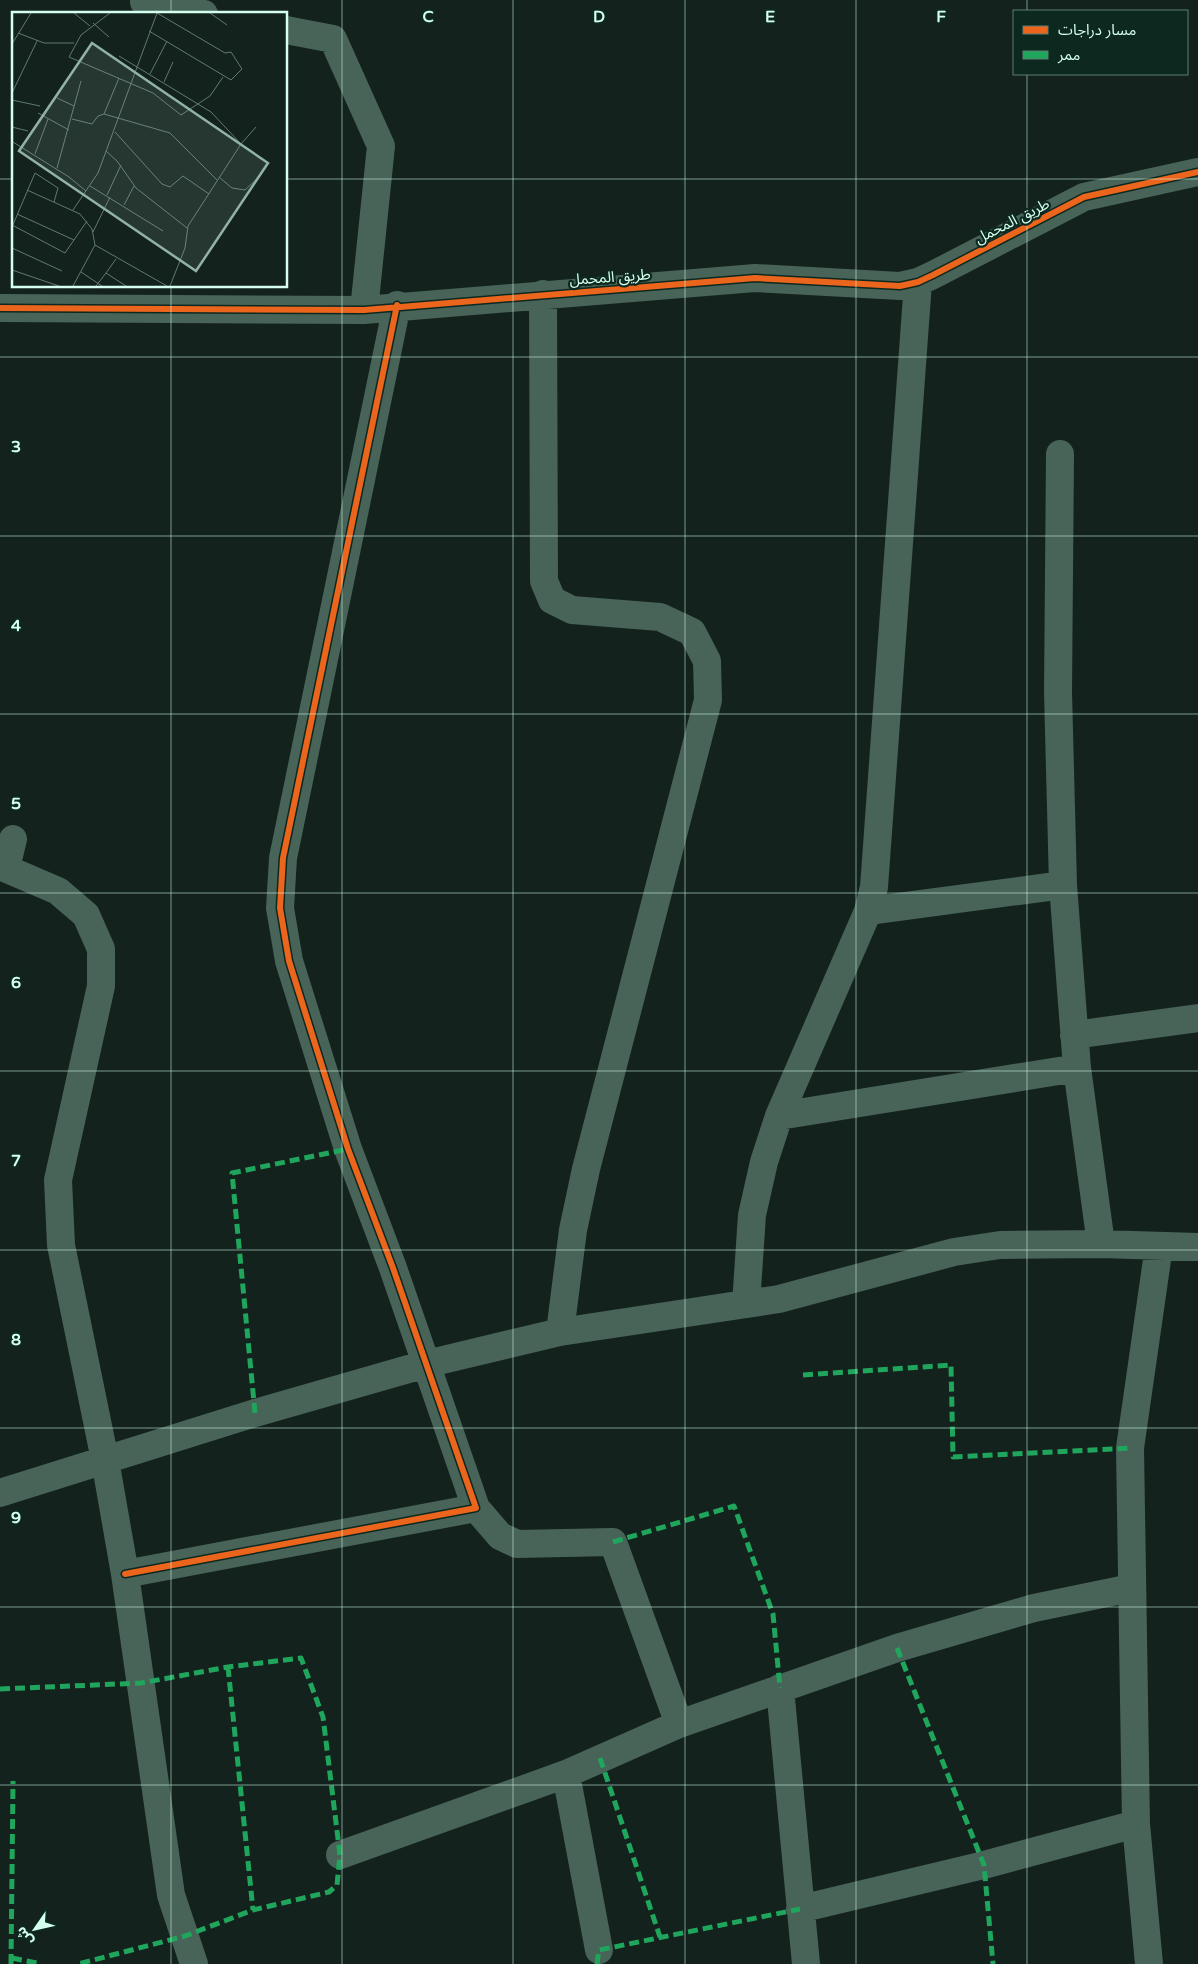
<svg xmlns="http://www.w3.org/2000/svg" width="1198" height="1964" font-family="'Varela Round','Noto Sans Arabic',sans-serif">
	<style>
		.lines { fill: none; stroke-linecap: round; stroke-linejoin: round }
		.minor { stroke: #486357; stroke-width: 28 }
		.quiet { stroke: #20a55d; stroke-width: 5; stroke-dasharray: 10 5; stroke-linecap: butt }
		.cycleway-casing { stroke: #0d281f; stroke-width: 9 }
		.cycleway { stroke: #eb651d; stroke-width: 6 }
		.grid { fill: none; stroke: #d5ffee; stroke-width: 1; stroke-opacity: 0.55 }
		.labels { text-anchor: middle; stroke-width: 4.5; stroke-linejoin: round; paint-order: stroke }
		.street-label { font-size: 15px; fill: #d5ffee; stroke: #0d281f }
		.inset-road { fill: none; stroke: #617a71; stroke-width: 1 }
		.view { fill: #91b2a5; fill-opacity: 0.15; stroke: #91b2a5; stroke-width: 2.5 }
		.inset-edge { fill: none; stroke: #d5ffee; stroke-width: 2.5 }
		.grid-label { font-size: 16px; text-anchor: middle; font-weight: bold; fill: #d5ffee; stroke: #0d281f; stroke-width: 4.5; stroke-linejoin: round; paint-order: stroke }
	</style>
	<rect width="100%" height="100%" fill="#13221d"/>
	<g class="lines">
		<path class="minor" d="M144,2L204,14
			M286,30L333,39L381,146L364,310
			M543,294L544,581L552,600L572,610L660,617L692,632L707,661L708,700L586,1169L573,1230L560,1332
			M0,308L364,310L755,278L900,286L918,282L933,275L1084,197L1198,172
			M1060,454L1058,692L1063,885L1077,1068L1101,1244
			M0,866L58,891L86,915L101,949V986L58,1180L61,1245L105,1460L125,1574L171,1895L194,1964
			M6,868L13,839
			M868,911L1063,885
			M1074,1035L1198,1018
			M779,1116L1077,1068
			M746,1304L752,1215L764,1162L779,1116L868,911L874,887L918,282
			M0,1493L255,1413L426,1364L560,1332L779,1299L954,1252L1000,1245L1101,1244L1198,1247
			M476,1508L500,1536L517,1544L613,1542L679,1724
			M125,1574L476,1508L393,1268L348,1149L289,961L280,908L283,858L397,305
			M780,1688L806,1964
			M566,1774L599,1950
			M340,1855L566,1774L679,1724L897,1648L1034,1608L1131,1588
			M800,1909L984,1865L1136,1824
			M1149,1964L1136,1824L1130,1448L1159,1246"/>
		<path class="quiet" d="M803,1375L951,1365L953,1457L1130,1448
			M255,1413L232,1173L348,1149
			M613,1542L734,1506L773,1614L780,1688
			M897,1648L984,1865L993,1964
			M228,1667L253,1910
			M0,1689L141,1683L228,1667L301,1658L323,1717L340,1855L337,1885L329,1892L253,1910L185,1936L78,1964
			M600,1758L660,1937
			M12,1958L41,1964
			M11,1964L13,1781
			M597,1964L599,1950L800,1909"/>
		<defs>
			<path id="cycleway" d="M0,308L364,310L755,278L900,286L918,282L933,275L1084,197L1198,172
				M125,1574L476,1508L393,1268L348,1149L289,961L280,908L283,858L397,305"/>
		</defs>
		<use href="#cycleway" class="cycleway-casing"/>
		<use href="#cycleway" class="cycleway"/>
	</g>
	<path class="grid" d="M171,0V14M342,0V1964M513,0V1964M685,0V1964M856,0V1964M1027,0V11M1027,74V1964M0,179H14M286,179H1198M171,286V1964M0,357H1198M0,536H1198M0,714H1198M0,893H1198M0,1071H1198M0,1250H1198M0,1428H1198M0,1607H1198M0,1785H1198"/>
	<g class="labels">
		<g class="street-label">
			<text transform="translate(1012 221) rotate(-27)" y="5">طريق المحمل</text>
			<text transform="translate(610 277) rotate(-4)" y="5">طريق المحمل</text>
		</g>
	</g>
	<g transform="translate(12 12)">
		<rect width="275" height="275" fill="#13221d"/>
		<path class="inset-road" d="M62,1L78,14M98,1L69,23L57,45L141,81L169,103L198,84L211,65M198,1L215,13M81,11L97,25M137,19L219,68L230,57L219,40L213,41L145,1M6,21L32,31H62M0,32L19,1M107,44L199,100L229,132M138,62L155,29M107,66L92,102L158,121L205,168M152,70L161,50M0,81L25,29M45,86L62,94M0,88L28,94M26,101L57,118M60,107L80,112L86,104L92,102M0,115L16,119M103,120L150,172L158,175L171,164L197,182M1,130L57,165L74,179M0,132V115M94,139L105,149L124,176L175,216M23,142L36,107M45,156L69,69M207,165L220,176L233,178L248,164M78,174L151,219M15,178L68,202L80,217L83,233L155,274M95,183L109,153M112,193L122,174M61,198L86,161L145,1M5,202L62,228M0,213L53,241L75,209M0,215L23,161L46,176L42,190M81,220L98,185M0,236L50,259M0,258L47,274M69,260L90,274M94,261L104,247M61,274L83,233M84,274L94,261L114,274M158,274L173,236L176,214L229,132L244,115"/>
		<path class="view" d="M80,31L256,151L184,259L7,139Z"/>
		<rect width="275" height="275" class="inset-edge"/>
	</g>
	<g class="grid-label">
		<text x="428" y="22">C</text>
		<text x="599" y="22">D</text>
		<text x="770" y="22">E</text>
		<text x="941" y="22">F</text>
		<text x="16" y="452">3</text>
		<text x="16" y="631">4</text>
		<text x="16" y="809">5</text>
		<text x="16" y="988">6</text>
		<text x="16" y="1166">7</text>
		<text x="16" y="1345">8</text>
		<text x="16" y="1523">9</text>
	</g>
	<rect x="1013" y="10" width="175" height="65" fill="#0d281f" stroke="#5d7e72"/>
	<rect x="1023" y="26" width="25" height="8" fill="#eb651d" stroke="#5d7e72"/>
	<text x="1058" y="35" font-size="15" fill="#d5ffee">مسار دراجات</text>
	<rect x="1023" y="51" width="25" height="8" fill="#20a55d" stroke="#5d7e72"/>
	<text x="1058" y="60" font-size="15" fill="#d5ffee">ممر</text>
	<g transform="translate(35 1929) rotate(236)" stroke="#0d281f" stroke-width="4" paint-order="stroke">
	<path d="M0-4L9 19L0 12L-9 19Z" fill="#d5ffee"/>
	<text y="-8" font-size="14" font-weight="bold" text-anchor="middle" fill="#d5ffee">ش</text>
	</g>
</svg>
